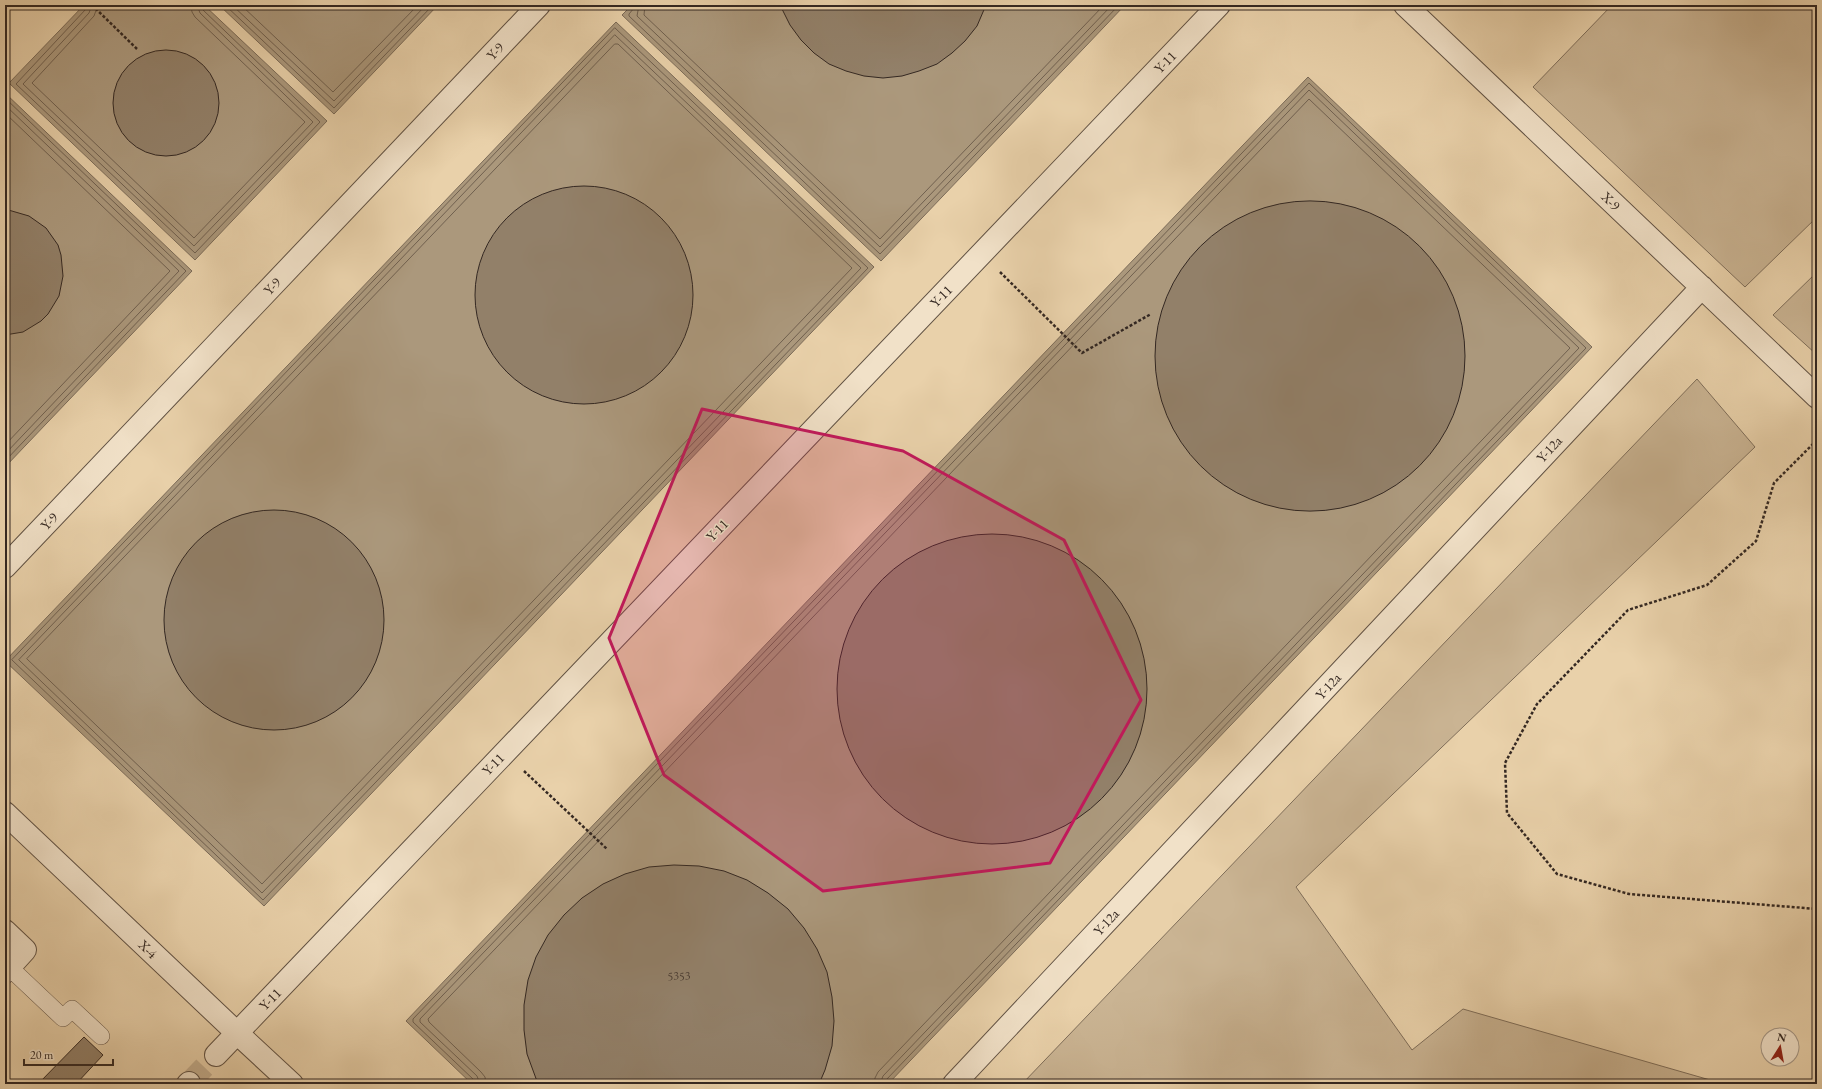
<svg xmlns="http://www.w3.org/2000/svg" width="1822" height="1089" font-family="'EB Garamond',serif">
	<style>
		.green { fill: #cab493; stroke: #7f6e5a }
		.water { fill: #ab987c; stroke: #7b6b58 }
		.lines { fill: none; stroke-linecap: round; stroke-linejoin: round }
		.shore { stroke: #70604f; stroke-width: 1 }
		.building { fill: #928069; stroke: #342822 }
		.minor-tunnel { stroke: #c5af8f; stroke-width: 22; stroke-dasharray: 22 11; stroke-linecap: butt }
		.service-casing { stroke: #615244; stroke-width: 18 }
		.minor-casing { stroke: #615244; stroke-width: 24 }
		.path { stroke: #342822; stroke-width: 2.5; stroke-dasharray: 3 2; stroke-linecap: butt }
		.service { stroke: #f1e1c8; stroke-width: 17 }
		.minor { stroke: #f1e1c8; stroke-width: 22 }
		.marked { fill: #c2185b; fill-opacity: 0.2; stroke: #c2185b; stroke-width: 3; stroke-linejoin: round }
		.labels { text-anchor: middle; stroke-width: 3; stroke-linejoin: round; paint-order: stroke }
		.number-label { font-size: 12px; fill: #4c3e34 }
		.street-label { font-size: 14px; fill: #342822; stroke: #f1e1c8 }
	</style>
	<rect width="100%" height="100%" fill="#e9d1aa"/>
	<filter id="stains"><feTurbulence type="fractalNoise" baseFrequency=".005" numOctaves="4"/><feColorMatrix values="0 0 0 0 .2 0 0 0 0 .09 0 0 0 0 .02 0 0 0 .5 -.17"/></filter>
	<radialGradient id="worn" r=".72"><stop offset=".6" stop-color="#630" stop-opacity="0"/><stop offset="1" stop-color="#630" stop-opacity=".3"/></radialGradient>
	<path class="green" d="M1612,5H1817V217L1745,287L1533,87Z
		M1817,272V353L1816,354L1773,315Z
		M1697,379L1755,447L1296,887L1412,1050L1463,1009L1724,1084H1022Z"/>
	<path class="water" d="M84,5H204L327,121L195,260L9,83Z
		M219,5H438L334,114Z
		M632,5H1125L881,261L622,15Z
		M616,22L874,267L264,906L5,661Z
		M1308,77L1592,347L888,1084H472L406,1021Z
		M5,93L192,271L5,467Z"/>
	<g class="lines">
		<path class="shore" d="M87,5L86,9L16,84L195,253L320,122L203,10L202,5
			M92,5L89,13L23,84L194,246L313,122L200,13L197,5
			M98,5L94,16L32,83L194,238L305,122L195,17L192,12L191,5
			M225,5L334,108L433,5
			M232,5L334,101L426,5
			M241,5L333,92L418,5
			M634,5V8L629,14V16L880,254L1119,5
			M639,5L637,16L880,247L1112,5
			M645,5L644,15L880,239L1104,5
			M615,28L868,268L263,900L12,660Z
			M615,35L861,268L262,893L19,660Z
			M615,44H618L852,268L262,884L27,659Z
			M5,98L186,271L5,461
			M5,105L179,271L5,454
			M5,113L170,271L5,445
			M475,1084L474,1080L413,1022V1019L1309,83L1586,348L886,1080L885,1084
			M480,1084L477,1076L420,1022V1019L1309,90L1579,348L883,1076L880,1084
			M486,1084L485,1077L481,1072L429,1022L428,1019L1309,99L1570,348L878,1072L875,1078L874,1084"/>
	</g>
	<path class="building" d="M780,5H986L977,26L965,41L952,53L937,64L919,71L902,76L883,78L864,76L846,71L829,64L814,53L801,40L790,25Z
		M113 103a53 53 0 1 1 106 0a53 53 0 1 1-106 0Z
		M475 295a109 109 0 1 1 218 0a109 109 0 1 1-218 0Z
		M1155 356a155 155 0 1 1 310 0a155 155 0 1 1-310 0Z
		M5,209L29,216L46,228L58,245L61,255L63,276L59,296L48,314L41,321L23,332L5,335Z
		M164 620a110 110 0 1 1 220 0a110 110 0 1 1-220 0Z
		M837 689a155 155 0 1 1 310 0a155 155 0 1 1-310 0Z
		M674,865L699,866L724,871L747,880L768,893L788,909L804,928L817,949L827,972L832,997L834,1021L832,1046L825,1070L819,1084H538L527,1054L524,1030V1005L528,980L536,957L548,935L564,915L582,898L603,884L625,874L649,867Z
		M84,1037L103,1055L76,1084H38Z"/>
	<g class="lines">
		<path class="minor-tunnel" d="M189,1083L216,1055"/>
		<defs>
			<path id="service" d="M9,967L63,1018L72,1009L101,1036"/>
			<path id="minor" d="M1405,5L1817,397
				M5,567L539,5
				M5,813L237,1033L292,1084
				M5,931L25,950L5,972
				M216,1055L1219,5
				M188,1084L189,1083
				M954,1084L1702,287"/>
		</defs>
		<use href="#service" class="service-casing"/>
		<use href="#minor" class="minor-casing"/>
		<path class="path" d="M92,5L137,49
			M1000,272L1082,353L1151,314
			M1817,440L1774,483L1756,541L1707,585L1628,610L1537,704L1505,763L1507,813L1557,874L1629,894L1817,909
			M524,771L607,849"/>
		<use href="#service" class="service"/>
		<use href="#minor" class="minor"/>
	</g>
	<path class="marked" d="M702,409L903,451L1064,540L1141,700L1050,863L823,891L664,775L609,638Z"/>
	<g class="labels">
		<g class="number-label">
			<text x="679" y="980">5353</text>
		</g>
		<g class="street-label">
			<text transform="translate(495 51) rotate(-46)" y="5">Y-9</text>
			<text transform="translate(1165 62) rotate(-46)" y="5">Y-11</text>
			<text transform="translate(1611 201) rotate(44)" y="5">X-9</text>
			<text transform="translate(272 286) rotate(-46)" y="5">Y-9</text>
			<text transform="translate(941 296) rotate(-46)" y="5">Y-11</text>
			<text transform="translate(1549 449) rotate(-47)" y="5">Y-12a</text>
			<text transform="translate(49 521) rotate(-46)" y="5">Y-9</text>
			<text transform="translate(717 530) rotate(-46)" y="5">Y-11</text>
			<text transform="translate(1328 686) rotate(-47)" y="5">Y-12a</text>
			<text transform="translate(493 764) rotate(-46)" y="5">Y-11</text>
			<text transform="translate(1106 922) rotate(-47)" y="5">Y-12a</text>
			<text transform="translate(148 949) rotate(44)" y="5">X-4</text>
			<text transform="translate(270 999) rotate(-46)" y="5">Y-11</text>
		</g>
	</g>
	<rect width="1822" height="1089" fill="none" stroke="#e9d1aa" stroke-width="20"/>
	<rect x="6" y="6" width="1810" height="1077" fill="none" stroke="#342822" stroke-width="2"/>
	<rect x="10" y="10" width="1802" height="1069" fill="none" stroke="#342822"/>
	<g transform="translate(1780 1047) rotate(11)"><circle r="19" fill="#f1e1c8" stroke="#a59786"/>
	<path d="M0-3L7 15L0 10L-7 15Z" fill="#8f2418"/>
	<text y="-6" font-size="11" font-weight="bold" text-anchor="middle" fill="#342822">N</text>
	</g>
	<path d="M24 1059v6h89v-6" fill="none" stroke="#342822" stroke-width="2"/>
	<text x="30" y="1059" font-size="12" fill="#342822" stroke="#f1e1c8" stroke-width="3" paint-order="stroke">20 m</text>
	<rect width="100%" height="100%" filter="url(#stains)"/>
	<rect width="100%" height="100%" fill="url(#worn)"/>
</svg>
